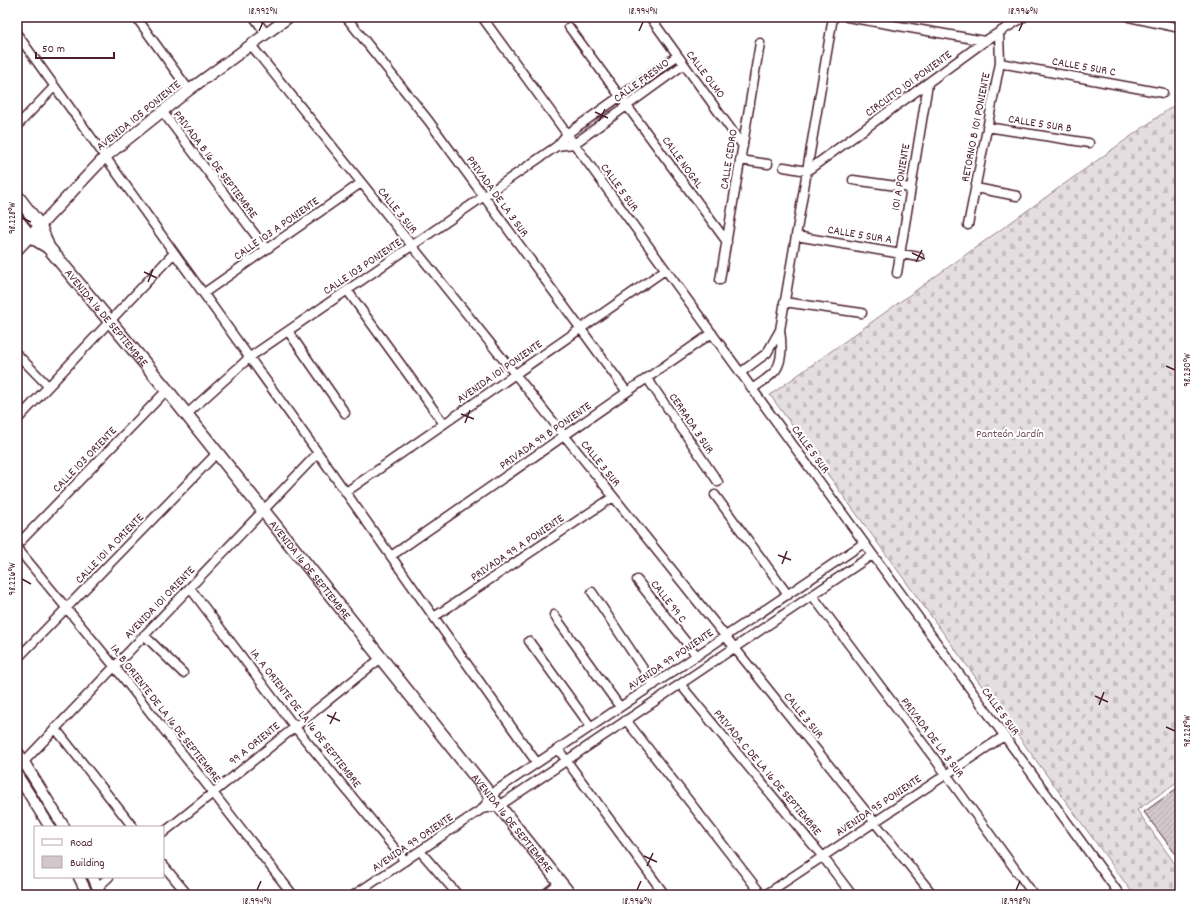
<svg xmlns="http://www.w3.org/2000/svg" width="1197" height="912" font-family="Dekko,sans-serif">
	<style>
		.cemetery { fill: url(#cemetery-stones); stroke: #987e86 }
		.building { fill: url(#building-hatch); stroke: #4a1f2b }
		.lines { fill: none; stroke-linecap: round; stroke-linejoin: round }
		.minor-casing { stroke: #4a1f2b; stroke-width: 11 }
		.tertiary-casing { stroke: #4a1f2b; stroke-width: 13 }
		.secondary-casing { stroke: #4a1f2b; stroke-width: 15 }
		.minor { stroke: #fff; stroke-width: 8 }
		.tertiary { stroke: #fff; stroke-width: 10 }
		.secondary { stroke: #fff; stroke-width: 12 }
		.ticks { fill: none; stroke: #4a1f2b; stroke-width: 1.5 }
		.labels { text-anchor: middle; stroke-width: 4; stroke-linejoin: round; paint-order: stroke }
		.street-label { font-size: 12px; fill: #4a1f2b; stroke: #fff }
		.park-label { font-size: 12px; fill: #714f58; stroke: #fff }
		.neatline { fill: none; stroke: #4a1f2b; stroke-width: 1.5 }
		.ticks-label { font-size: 10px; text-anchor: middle; fill: #4a1f2b }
	</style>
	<defs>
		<pattern id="cemetery-stones" width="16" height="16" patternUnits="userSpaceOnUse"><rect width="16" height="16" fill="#e5dee0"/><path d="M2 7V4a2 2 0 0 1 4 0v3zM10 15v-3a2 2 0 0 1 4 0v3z" fill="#c6bec0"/></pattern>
		<pattern id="building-hatch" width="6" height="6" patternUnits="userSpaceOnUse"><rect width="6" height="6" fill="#d2c7cb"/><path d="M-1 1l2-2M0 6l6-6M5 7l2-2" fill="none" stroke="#b6aaae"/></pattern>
	</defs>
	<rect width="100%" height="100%" fill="#fff"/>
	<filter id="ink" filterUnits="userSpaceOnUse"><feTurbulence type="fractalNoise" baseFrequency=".025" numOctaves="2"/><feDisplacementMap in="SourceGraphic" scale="8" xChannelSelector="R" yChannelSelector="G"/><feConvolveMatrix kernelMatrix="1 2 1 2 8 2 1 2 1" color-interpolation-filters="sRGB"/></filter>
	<g filter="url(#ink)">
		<path class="cemetery" d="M1180,101V780L1137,810L1180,871V895H1134L770,395Z"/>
		<path class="building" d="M1180,786V860L1144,812Z"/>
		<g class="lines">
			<defs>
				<path id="minor" d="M136,17L189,90
					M254,17L266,34
					M346,17L428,120L627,392
					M482,17L1120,895
					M650,17L743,146
					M847,17L985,41
					M1129,17L1180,28
					M569,27L727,242
					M17,34L318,453L537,763
					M251,45L933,895
					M1000,63L1163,93
					M162,111L266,249
					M17,126L54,87
					M987,127L1089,143
					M557,146L574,144L683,65
					M740,160L768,164
					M784,167L807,171L985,41L1024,17
					M853,180L911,188
					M976,188L1017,196
					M968,225L1000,63L999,33
					M796,236L919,257
					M897,273L928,84
					M720,280L760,43
					M347,290L444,424
					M204,293L361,183
					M784,302L862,313
					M288,331L345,413
					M17,354L48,386
					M740,373L767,353L780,330L833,17
					M647,378L718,482
					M752,389C759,384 767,379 773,373C783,364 782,343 780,330
					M187,414L250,357L557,146L567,134L677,56
					M17,420L174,253
					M346,492L665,270
					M715,495L788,595
					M17,545L167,390
					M17,548L114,666L293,895
					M391,556L712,333
					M637,580L697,656
					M190,588L294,726L405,861
					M592,592L654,685
					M812,595L946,774L1034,895
					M554,615L620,707
					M434,617L613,497
					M144,635L183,673
					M529,641L591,727
					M17,659L217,453
					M680,684L823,857L852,895
					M626,720L762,895
					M55,728L133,827
					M558,749L665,895
					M17,769L318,453
					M482,809L499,806L872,555
					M163,833L381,658
					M420,851L458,895
					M163,865L188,895
					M98,887L109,877
					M354,895L482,809L497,790L864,543
					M544,895L560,882
					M765,895L1004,736"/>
				<path id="tertiary" d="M17,250L104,158L189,90L289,17
					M17,751L64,827
					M17,775L50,827
					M79,877L88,895
					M93,877L101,895"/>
				<g id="secondary">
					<path id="s1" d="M17,196L40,226L48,247L167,390L570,895"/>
					<path d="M17,220L30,236L48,247"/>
				</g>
			</defs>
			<use href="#minor" class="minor-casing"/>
			<use href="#tertiary" class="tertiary-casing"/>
			<use href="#secondary" class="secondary-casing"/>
			<use href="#minor" class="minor"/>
			<use href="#tertiary" class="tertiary"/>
			<use href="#secondary" class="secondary"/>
		</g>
	</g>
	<path class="ticks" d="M259,31L263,22M639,31L643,22M1019,31L1023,22M595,112L608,118M599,121L605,109M22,218L31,222M912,253L925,259M916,262L922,250M144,272L157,278M148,282L153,269M1166,366L1175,370M461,414L474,419M465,423L470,410M778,555L791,560M782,564L787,551M22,579L31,584M1095,696L1108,702M1099,705L1104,692M327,715L340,721M330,724L336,712M1166,727L1175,731M644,856L657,862M647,866L653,853M257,890L261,881M637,890L641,881M1016,890L1020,881"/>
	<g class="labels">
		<g class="street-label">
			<text transform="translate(1084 66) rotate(10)" y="4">CALLE 5 SUR C</text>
			<text transform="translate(706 74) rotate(53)" y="4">CALLE OLMO</text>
			<text transform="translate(641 80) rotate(-36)" y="4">CALLE FRESNO</text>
			<text transform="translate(908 83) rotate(-36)" y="4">CIRCUITO 101 PONIENTE</text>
			<text transform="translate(138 115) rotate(-39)" y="4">AVENIDA 105 PONIENTE</text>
			<text transform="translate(1040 123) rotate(9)" y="4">CALLE 5 SUR B</text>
			<text transform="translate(975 127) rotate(-79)" y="4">RETORNO B 101 PONIENTE</text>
			<text transform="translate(728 159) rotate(-81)" y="4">CALLE CEDRO</text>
			<text transform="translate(683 162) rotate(54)" y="4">CALLE NOGAL</text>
			<text transform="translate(216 164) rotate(53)" y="4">PRIVADA B 16 DE SEPTIEMBRE</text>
			<text transform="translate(900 177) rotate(-81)" y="4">101 A PONIENTE</text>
			<text transform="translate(620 187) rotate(54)" y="4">CALLE 5 SUR</text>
			<text transform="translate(498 196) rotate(54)" y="4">PRIVADA DE LA 3 SUR</text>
			<text transform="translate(398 210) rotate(51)" y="4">CALLE 3 SUR</text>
			<text transform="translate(276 228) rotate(-35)" y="4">CALLE 103 A PONIENTE</text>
			<text transform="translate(860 234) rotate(9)" y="4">CALLE 5 SUR A</text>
			<text transform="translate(362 266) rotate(-34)" y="4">CALLE 103 PONIENTE</text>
			<text dy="4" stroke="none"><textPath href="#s1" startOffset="152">AVENIDA 16 DE SEPTIEMBRE</textPath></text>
			<text transform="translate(499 371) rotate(-35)" y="4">AVENIDA 101 PONIENTE</text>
			<text transform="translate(692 423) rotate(56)" y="4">CERRADA 3 SUR</text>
			<text transform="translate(545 435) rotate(-35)" y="4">PRIVADA 99 B PONIENTE</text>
			<text transform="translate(811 449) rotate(54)" y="4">CALLE 5 SUR</text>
			<text transform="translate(84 459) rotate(-46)" y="4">CALLE 103 ORIENTE</text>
			<text transform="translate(601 463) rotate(51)" y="4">CALLE 3 SUR</text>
			<text transform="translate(517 547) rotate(-34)" y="4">PRIVADA 99 A PONIENTE</text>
			<text transform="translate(109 548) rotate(-46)" y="4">CALLE 101 A ORIENTE</text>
			<text dy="4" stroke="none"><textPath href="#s1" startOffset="476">AVENIDA 16 DE SEPTIEMBRE</textPath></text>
			<text transform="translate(669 601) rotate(52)" y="4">CALLE 99 C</text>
			<text transform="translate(159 602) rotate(-46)" y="4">AVENIDA 101 ORIENTE</text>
			<text transform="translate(670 659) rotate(-34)" y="4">AVENIDA 99 PONIENTE</text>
			<text transform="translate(1001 711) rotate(54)" y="4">CALLE 5 SUR</text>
			<text transform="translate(166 713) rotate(52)" y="4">1A. B ORIENTE DE LA 16 DE SEPTIEMBRE</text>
			<text transform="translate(804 715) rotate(51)" y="4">CALLE 3 SUR</text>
			<text transform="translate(306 718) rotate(52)" y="4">1A. A ORIENTE DE LA 16 DE SEPTIEMBRE</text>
			<text transform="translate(933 737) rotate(53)" y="4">PRIVADA DE LA 3 SUR</text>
			<text transform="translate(254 743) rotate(-39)" y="4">99 A ORIENTE</text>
			<text transform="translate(768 772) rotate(50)" y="4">PRIVADA C DE LA 16 DE SEPTIEMBRE</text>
			<text transform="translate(878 805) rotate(-34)" y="4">AVENIDA 95 PONIENTE</text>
			<text dy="4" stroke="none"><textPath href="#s1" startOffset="800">AVENIDA 16 DE SEPTIEMBRE</textPath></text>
			<text transform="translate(412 842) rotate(-34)" y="4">AVENIDA 99 ORIENTE</text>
		</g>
		<g class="park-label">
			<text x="1010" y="437">Panteón Jardín</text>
		</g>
	</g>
	<rect width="1197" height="912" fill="none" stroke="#fff" stroke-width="44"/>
	<rect x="34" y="826" width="130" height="52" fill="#ffffff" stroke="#b7a5aa"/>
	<rect x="42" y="839" width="20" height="6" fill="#ffffff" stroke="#b7a5aa"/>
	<text x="70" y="846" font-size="12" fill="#4a1f2b">Road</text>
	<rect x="42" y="856" width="20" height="12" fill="#d2c7cb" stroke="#b7a5aa"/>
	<text x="70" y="866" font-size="12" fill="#4a1f2b">Building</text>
	<path d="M36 52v6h78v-6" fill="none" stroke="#4a1f2b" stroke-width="2"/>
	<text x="42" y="52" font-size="12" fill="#4a1f2b" stroke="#ffffff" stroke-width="3" paint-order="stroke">50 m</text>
	<rect x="22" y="22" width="1153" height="868" class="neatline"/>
	<g class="ticks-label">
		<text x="263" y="14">18.992°N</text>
		<text x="643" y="14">18.994°N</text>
		<text x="1023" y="14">18.996°N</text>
		<text transform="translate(11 218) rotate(-90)" y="4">98.228°W</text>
		<text transform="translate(1186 370) rotate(-90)" y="4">98.230°W</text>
		<text transform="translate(11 579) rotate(-90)" y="4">98.226°W</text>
		<text transform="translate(1186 731) rotate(-90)" y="4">98.228°W</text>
		<text x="257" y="904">18.994°N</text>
		<text x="637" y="904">18.996°N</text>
		<text x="1016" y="904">18.998°N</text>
	</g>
</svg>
